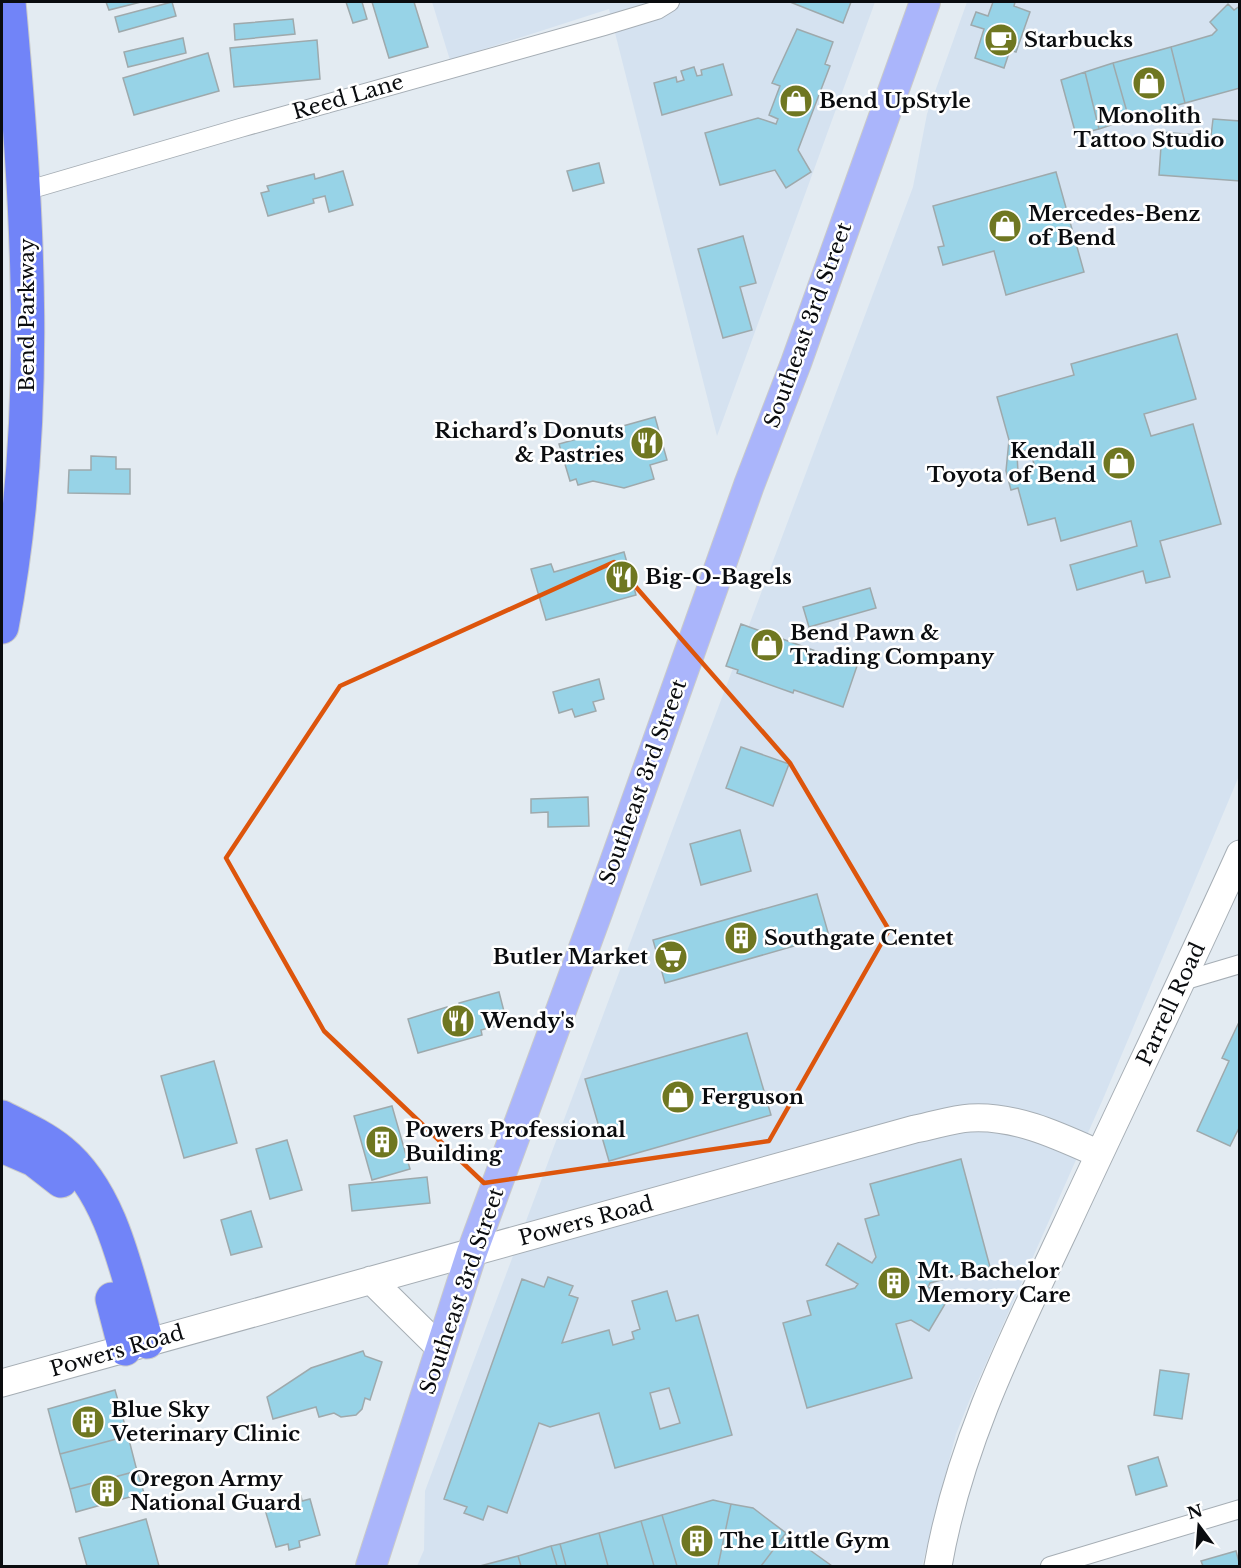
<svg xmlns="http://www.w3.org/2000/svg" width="1241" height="1568" font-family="'Libre Baskerville',serif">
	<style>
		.built { fill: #d5e2f0 }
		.building { fill: #97d3e7; stroke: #9ea9ac; stroke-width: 1.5; fill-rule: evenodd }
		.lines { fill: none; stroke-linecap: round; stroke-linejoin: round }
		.street-casing { stroke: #a6aeb5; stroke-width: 20 }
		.secondary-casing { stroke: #a6aeb5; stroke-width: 29 }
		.primary-casing { stroke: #c9caca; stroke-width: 32 }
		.highway-casing { stroke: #c9caca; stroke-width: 35 }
		.street { stroke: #fff; stroke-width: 18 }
		.secondary { stroke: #fff; stroke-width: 27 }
		.primary { stroke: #aab5fb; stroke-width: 30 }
		.highway { stroke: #7184f8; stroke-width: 33 }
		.marked { fill: none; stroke: #dd550c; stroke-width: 4.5; stroke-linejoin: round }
		.labels { text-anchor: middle; stroke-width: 5; stroke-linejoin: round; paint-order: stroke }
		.poi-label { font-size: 21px; font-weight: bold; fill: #0a0c0f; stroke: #fff; text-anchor: start }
		.street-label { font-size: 21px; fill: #0a0c0f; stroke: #fff }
	</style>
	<rect width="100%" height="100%" fill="#e3ebf2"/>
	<path class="built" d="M432,2H875L717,436L609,9L450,60Z
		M967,2H1239V776L1103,1099L970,1399L956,1434L922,1566H417L424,1550L425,1491L913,187L927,114Z"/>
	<path class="building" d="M106,2H141L109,10Z
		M172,2L176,16L119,32L115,17Z
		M346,2H362L367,19L353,23Z
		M372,2H414L428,47L389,58Z
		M790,2H851L843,23Z
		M993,2H1015L1014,6L1030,12L1016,52L1010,50L1004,68L975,58L984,29L971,25L976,12L988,16Z
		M1228,4L1234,10L1240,6V88L1185,103L1171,47L1212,35L1217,30L1210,22Z
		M293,19L295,34L235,40L234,24Z
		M797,29L833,42L825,64L830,66L798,150L811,172L786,188L775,170L720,185L705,133L758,118L776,124L778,119L769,115L780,86L772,83Z
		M183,38L186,53L128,67L124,52Z
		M317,40L320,79L234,87L230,48Z
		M1171,47L1185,103L1129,119L1113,63Z
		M208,53L219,91L134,115L123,78Z
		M1113,63L1129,119L1099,129L1085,72Z
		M723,64L732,95L662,115L654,83L676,77L677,82L684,80L681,71L694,67L697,76L702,75L701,70Z
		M1085,72L1099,129L1076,135L1061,80Z
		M1213,119L1240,121V181L1159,175L1162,132L1211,136Z
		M599,163L604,183L573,191L567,171Z
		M343,171L353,205L329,212L325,196L313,199L314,203L268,216L261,193L269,191L267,186L314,174L315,179Z
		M1056,172L1084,272L1006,295L994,251L943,265L938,247L944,246L933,206Z
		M743,236L756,283L740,287L752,330L723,338L698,249Z
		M1177,334L1196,399L1144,414L1151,436L1193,424L1221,524L1160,541L1170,577L1146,583L1143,571L1077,590L1070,565L1137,546L1131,521L1061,541L1055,518L1028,525L1018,488L1011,490L1006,471L1009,440L997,397L1074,375L1071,364ZM1030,449L1035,468L1018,473L1017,453Z
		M655,417L667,460L650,465L654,479L624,488L593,481L578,485L576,479L570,481L559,444Z
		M91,456L116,457V469H130V494L68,493L69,470H91Z
		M624,552L636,595L546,620L531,569L551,564L554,572Z
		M870,588L876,608L809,627L803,607Z
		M741,624L857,666L843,707L794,690L793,693L737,673L738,670L726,666Z
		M599,679L604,699L593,702L596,711L575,717L572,709L559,713L553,692Z
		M741,747L789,764L773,806L726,788Z
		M588,797L589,826L548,827V812L531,813V799Z
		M740,830L751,871L701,885L690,844Z
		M817,894L829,936L665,983L653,940Z
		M499,992L507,1023L481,1030L482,1035L418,1053L408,1019L447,1007L448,1013L460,1009L459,1003Z
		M1240,1020V1126L1230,1146L1197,1131L1229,1061L1222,1058Z
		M747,1033L771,1115L609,1161L585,1079Z
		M214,1061L237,1143L184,1158L161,1076Z
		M392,1106L410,1169L372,1180L354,1116Z
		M287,1140L302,1190L270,1199L256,1149Z
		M961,1159L990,1267L930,1283L928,1287L948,1299L929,1331L911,1320L896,1324L912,1378L807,1408L783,1323L811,1315L807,1301L855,1288L858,1284L826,1265L838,1243L872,1263L876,1257L865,1219L879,1215L870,1184Z
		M427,1177L430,1203L352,1211L349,1185Z
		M251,1211L262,1247L231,1255L221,1220Z
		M548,1277L573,1286L569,1295L578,1298L562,1343L609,1330L613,1345L634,1339L632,1332L640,1329L632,1301L667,1291L676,1321L698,1315L732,1435L615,1468L599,1413L550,1427L539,1423L507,1513L488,1506L483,1520L464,1513L467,1507L444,1499L522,1279L544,1287ZM669,1388L680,1423L660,1429L650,1393Z
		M363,1351L365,1356L382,1362L370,1400L365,1398L362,1409L356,1415L341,1417L334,1413L319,1417L316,1407L273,1419L267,1397L311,1368Z
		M1160,1370L1189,1374L1182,1419L1154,1415Z
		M115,1390L128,1436L60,1454L48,1409Z
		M128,1436L137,1471L70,1489L60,1454Z
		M1158,1457L1167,1486L1136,1495L1128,1466Z
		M137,1471L144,1493L76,1512L70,1489Z
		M301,1496L302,1501L310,1499L320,1535L299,1541L300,1547L289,1550L288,1544L276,1547L264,1506Z
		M713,1500L731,1504L718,1566H677L662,1515Z
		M731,1504L753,1508L786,1533L761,1566H718Z
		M662,1515L677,1566H654L641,1521Z
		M146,1519L159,1566H87L79,1538Z
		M641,1521L654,1566H608L599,1533Z
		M599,1533L608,1566H566L560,1544Z
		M786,1533L832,1566H761Z
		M560,1544L566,1566H557L551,1546Z
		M551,1546L557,1566H521L518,1556Z
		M1236,1551L1240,1566H1203L1201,1561Z
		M518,1556L521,1566H480Z"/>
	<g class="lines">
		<defs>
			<path id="street" d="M25,191L240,128L604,26L657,10L670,2
				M1183,981L1240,964
				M1050,1566L1240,1509"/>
			<path id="secondary" d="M371,1280L441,1349
				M2,1383L915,1129C933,1126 952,1119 970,1118C1015,1115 1059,1136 1099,1154
				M938,1566C959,1445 1013,1338 1065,1228C1123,1103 1183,980 1240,854"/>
			<path id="primary" d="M371,1566L472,1252L598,910L749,485L796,363L925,2"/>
			<path id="highway" d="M2,627C42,419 28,211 9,2
				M2,1117C22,1127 44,1137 61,1151C114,1194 128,1280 147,1342
				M2,1146L34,1160L61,1181
				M112,1299L125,1349"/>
		</defs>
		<use href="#street" class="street-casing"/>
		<use href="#secondary" class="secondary-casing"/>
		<use href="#primary" class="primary-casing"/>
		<use href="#highway" class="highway-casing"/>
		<use href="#street" class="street"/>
		<use href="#secondary" class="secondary"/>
		<use href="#primary" class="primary"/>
		<use href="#highway" class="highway"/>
	</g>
	<path class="marked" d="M614,562L790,763L889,930L769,1141L484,1183L324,1031L226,858L340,686Z"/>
	<defs>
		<symbol id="cafe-disc" viewBox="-11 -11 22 22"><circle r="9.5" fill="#6f7721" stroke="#fff"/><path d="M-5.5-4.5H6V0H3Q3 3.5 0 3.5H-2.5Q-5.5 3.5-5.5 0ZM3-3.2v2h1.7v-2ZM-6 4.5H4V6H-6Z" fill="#fff"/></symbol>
		<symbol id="shop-disc" viewBox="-11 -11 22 22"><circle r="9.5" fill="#6f7721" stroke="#fff"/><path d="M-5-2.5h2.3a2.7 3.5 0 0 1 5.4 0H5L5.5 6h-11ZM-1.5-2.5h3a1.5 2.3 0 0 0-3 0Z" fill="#fff"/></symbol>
		<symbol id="restaurant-disc" viewBox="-11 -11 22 22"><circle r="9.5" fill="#6f7721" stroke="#fff"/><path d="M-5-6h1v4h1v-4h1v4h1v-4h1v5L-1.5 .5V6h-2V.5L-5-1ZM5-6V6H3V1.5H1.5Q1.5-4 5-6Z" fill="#fff"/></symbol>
		<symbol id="building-disc" viewBox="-11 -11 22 22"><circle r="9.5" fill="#6f7721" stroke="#fff"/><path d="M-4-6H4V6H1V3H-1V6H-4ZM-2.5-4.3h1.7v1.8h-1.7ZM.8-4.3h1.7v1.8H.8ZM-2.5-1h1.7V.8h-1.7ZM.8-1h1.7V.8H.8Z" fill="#fff"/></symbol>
		<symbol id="supermarket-disc" viewBox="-11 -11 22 22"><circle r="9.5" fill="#6f7721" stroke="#fff"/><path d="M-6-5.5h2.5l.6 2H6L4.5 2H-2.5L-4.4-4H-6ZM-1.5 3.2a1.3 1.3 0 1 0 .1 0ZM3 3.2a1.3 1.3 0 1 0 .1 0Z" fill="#fff"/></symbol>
	</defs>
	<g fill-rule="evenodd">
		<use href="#cafe-disc" x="982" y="21" width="38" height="38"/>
		<use href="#shop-disc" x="1130" y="64" width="38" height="38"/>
		<use href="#shop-disc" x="777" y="82" width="38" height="38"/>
		<use href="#shop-disc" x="986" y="207" width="38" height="38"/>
		<use href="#restaurant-disc" x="628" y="424" width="38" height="38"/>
		<use href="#shop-disc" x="1100" y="444" width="38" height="38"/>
		<use href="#restaurant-disc" x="603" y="558" width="38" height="38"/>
		<use href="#shop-disc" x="748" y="626" width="38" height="38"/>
		<use href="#building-disc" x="722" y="919" width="38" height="38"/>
		<use href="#supermarket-disc" x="652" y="938" width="38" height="38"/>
		<use href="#restaurant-disc" x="439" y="1002" width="38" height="38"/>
		<use href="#shop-disc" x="659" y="1078" width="38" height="38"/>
		<use href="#building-disc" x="363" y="1123" width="38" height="38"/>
		<use href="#building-disc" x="875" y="1264" width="38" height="38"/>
		<use href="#building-disc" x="69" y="1403" width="38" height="38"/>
		<use href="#building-disc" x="88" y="1472" width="38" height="38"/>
		<use href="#building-disc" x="678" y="1522" width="38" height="38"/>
	</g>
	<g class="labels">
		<g class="poi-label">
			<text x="1024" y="47">Starbucks</text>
			<text x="819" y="108">Bend UpStyle</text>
			<text x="1149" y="123" text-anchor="middle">Monolith<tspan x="1149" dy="24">Tattoo Studio</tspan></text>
			<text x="1028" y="221">Mercedes-Benz<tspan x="1028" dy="24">of Bend</tspan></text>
			<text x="624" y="438" text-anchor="end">Richard’s Donuts<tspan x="624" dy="24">&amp; Pastries</tspan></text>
			<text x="1096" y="458" text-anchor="end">Kendall<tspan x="1096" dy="24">Toyota of Bend</tspan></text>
			<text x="645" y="584">Big-O-Bagels</text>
			<text x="790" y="640">Bend Pawn &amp;<tspan x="790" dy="24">Trading Company</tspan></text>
			<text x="764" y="945">Southgate Centet</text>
			<text x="648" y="964" text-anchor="end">Butler Market</text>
			<text x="481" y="1028">Wendy's</text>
			<text x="701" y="1104">Ferguson</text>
			<text x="405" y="1137">Powers Professional<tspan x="405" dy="24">Building</tspan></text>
			<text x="917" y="1278">Mt. Bachelor<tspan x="917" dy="24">Memory Care</tspan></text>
			<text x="111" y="1417">Blue Sky<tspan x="111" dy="24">Veterinary Clinic</tspan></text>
			<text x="130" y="1486">Oregon Army<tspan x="130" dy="24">National Guard</tspan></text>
			<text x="720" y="1548">The Little Gym</text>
		</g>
		<g class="street-label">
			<text transform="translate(348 97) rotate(-16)" y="7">Reed Lane</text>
			<text transform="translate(27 315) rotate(-90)" y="7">Bend Parkway</text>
			<text transform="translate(808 325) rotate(-70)" y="7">Southeast 3rd Street</text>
			<text transform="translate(643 782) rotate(-70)" y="7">Southeast 3rd Street</text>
			<text transform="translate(1171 1004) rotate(-65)" y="7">Parrell Road</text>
			<text transform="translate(586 1221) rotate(-15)" y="7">Powers Road</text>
			<text transform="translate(462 1291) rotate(-71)" y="7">Southeast 3rd Street</text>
			<text transform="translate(117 1351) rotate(-16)" y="7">Powers Road</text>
		</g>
	</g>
	<rect width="1241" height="1568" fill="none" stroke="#0a0c0f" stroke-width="6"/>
	<g transform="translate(1199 1526) rotate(344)" stroke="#ffffff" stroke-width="4.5" paint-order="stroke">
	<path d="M0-4.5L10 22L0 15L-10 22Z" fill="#0a0c0f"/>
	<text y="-9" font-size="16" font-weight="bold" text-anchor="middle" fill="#0a0c0f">N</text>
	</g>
</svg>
